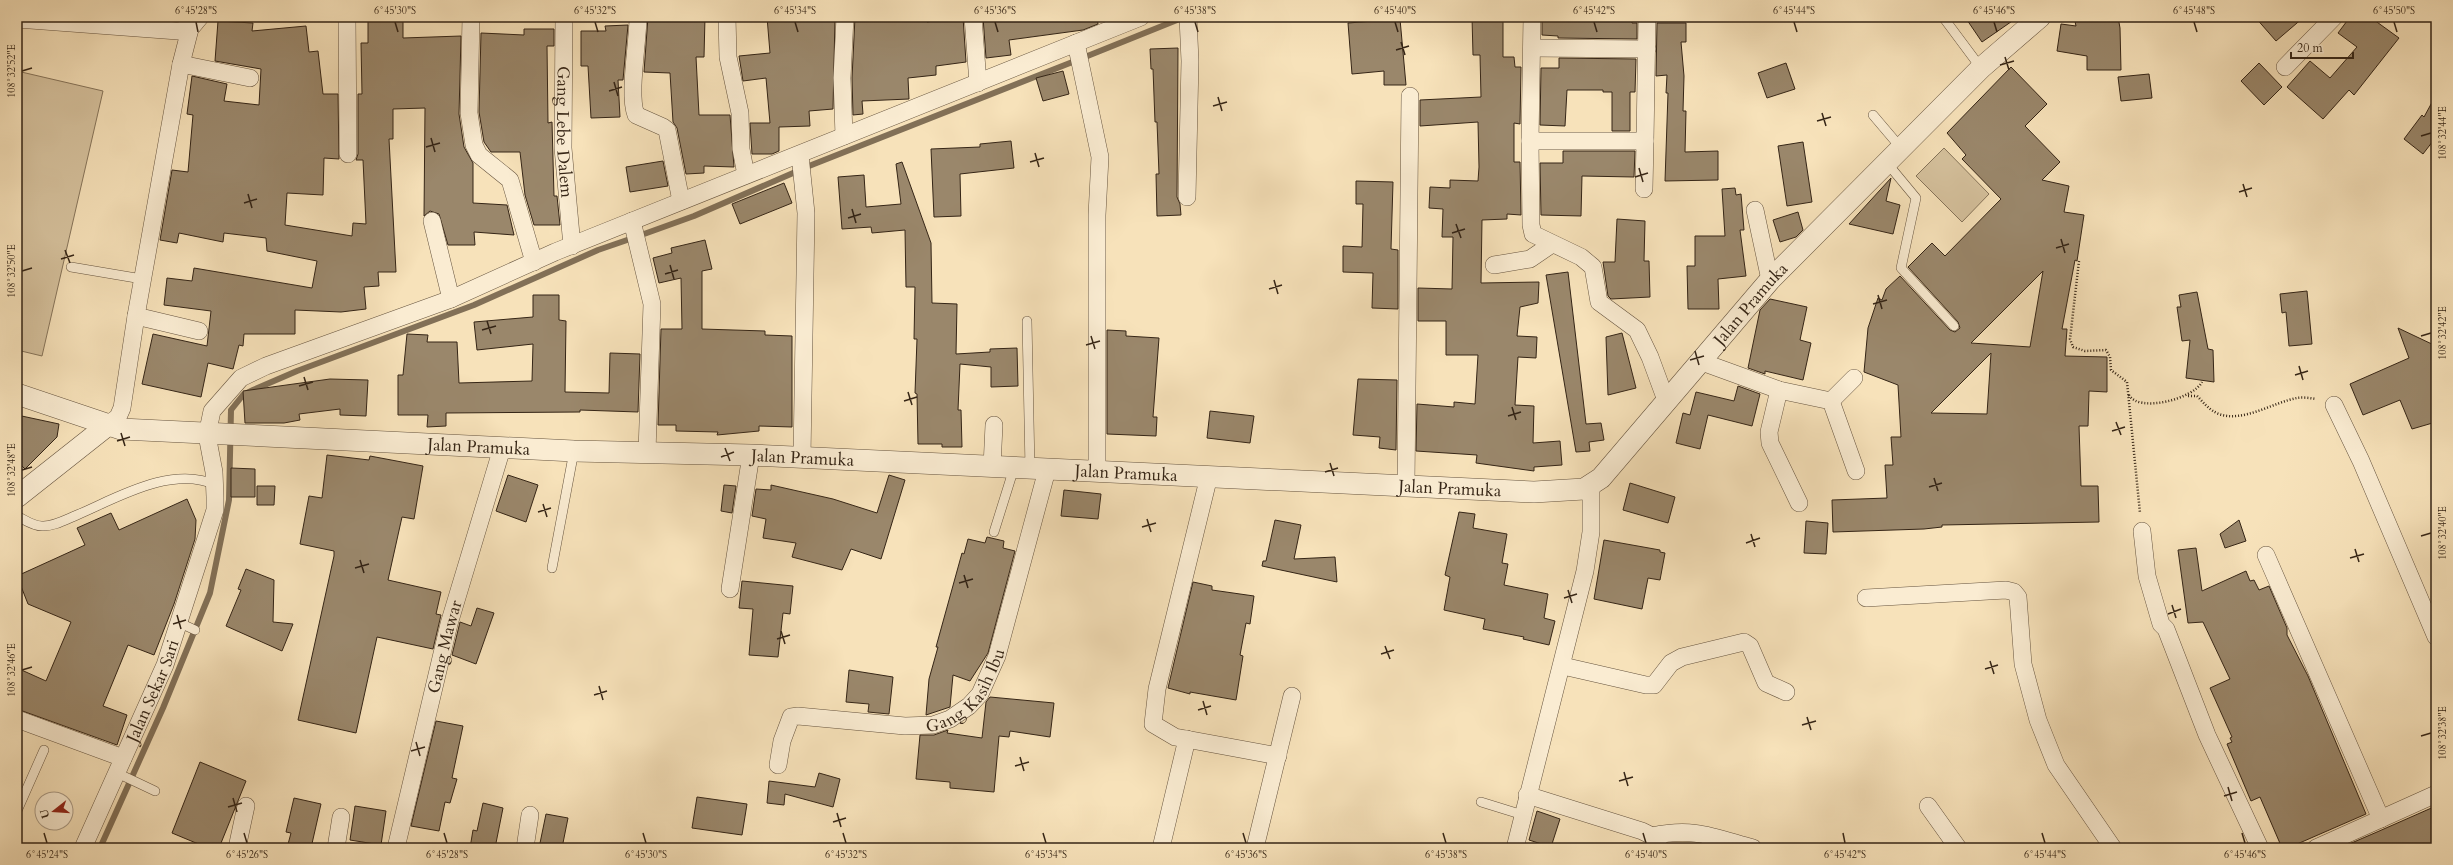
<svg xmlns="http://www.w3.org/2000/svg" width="2453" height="865" font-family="Cardo,serif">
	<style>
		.park { fill: #d6c29e; stroke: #86745a }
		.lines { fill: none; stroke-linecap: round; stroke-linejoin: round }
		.stream { stroke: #827057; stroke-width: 6 }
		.building { fill: #9a876b; stroke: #352516; fill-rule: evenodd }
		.service-casing { stroke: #66543f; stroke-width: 10 }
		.minor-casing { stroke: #66543f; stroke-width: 18 }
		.tertiary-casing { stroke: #66543f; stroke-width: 22 }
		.path { stroke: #352516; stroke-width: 2.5; stroke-dasharray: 1 2; stroke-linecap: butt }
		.service { stroke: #faecd2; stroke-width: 9 }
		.minor { stroke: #faecd2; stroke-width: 17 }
		.tertiary { stroke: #faecd2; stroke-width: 21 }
		.ticks { fill: none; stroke: #352516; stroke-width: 1.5 }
		.labels { text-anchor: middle; stroke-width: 3; stroke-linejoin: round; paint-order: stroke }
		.street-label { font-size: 17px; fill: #352516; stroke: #faecd2 }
		.neatline { fill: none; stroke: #352516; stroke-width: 1.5 }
		.ticks-label { font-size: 10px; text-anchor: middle; fill: #352516 }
	</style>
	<rect width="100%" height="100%" fill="#f7e2ba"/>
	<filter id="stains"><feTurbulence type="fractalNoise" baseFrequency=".005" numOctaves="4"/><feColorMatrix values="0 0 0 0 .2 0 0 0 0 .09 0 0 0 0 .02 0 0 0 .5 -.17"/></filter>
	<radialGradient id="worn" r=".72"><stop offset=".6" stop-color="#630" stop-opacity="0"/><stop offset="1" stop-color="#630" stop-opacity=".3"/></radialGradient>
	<path class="park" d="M17,71L103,91L42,356L17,350Z
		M1944,148L1989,194L1962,222L1916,176Z"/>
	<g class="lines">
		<path class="stream" d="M1085,57L1177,20
			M809,166L1075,61
			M644,234L694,216L800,170
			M100,848L163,708L210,593L229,500L231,410L243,395L253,390L297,371L474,305L598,250L633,238"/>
	</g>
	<path class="building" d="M368,17H403V38L461,36L459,114L464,147L473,163V203L507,205L514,235L474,232L475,245H448L439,214L430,211L424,216L425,108L393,109V139H389L396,272H378L379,286L364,287L366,309L341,312L295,310V334H244L243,346L239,345L233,369L208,363L201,397L142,384L153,334L207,346L211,311L164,305L167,278L192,281L194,268L312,288L317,261L267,251L266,238L224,233L223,242L179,233L177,243L160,240L172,170L188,172L193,115L187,114L192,76L227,84L224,101L259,105L261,69L215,61L218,21L253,23L252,31L306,26L309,52L318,51L323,94H338L339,159L324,158L323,195L287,193L285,225L352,236L353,223L366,224L363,160H356L358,154V94H362L361,43H368Z
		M648,17H705L704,57H696L699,115H730L734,167L704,166V173L686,174L677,128L673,122L670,73L644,72Z
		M767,17L835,18L833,109L809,111L810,126L779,127V151L772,154H752L750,123H770L766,78L743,81L739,56L770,53Z
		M855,17H927V22L963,17L966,62L936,66V75L908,78L909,99L862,101L863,114L853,115L852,78Z
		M983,17H1097L1098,24L1083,30L1009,40L1011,55L986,58Z
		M1472,17H1503V57H1514L1515,67H1521L1520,124L1514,123V162H1520L1521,215L1507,214V219L1482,220L1481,283L1539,282L1538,303L1520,307L1517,336L1537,337L1536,358L1518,357L1515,405L1534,406L1533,443L1560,441L1562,465L1534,467V471L1476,463L1477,455L1416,451L1417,404L1454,407V402L1475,404L1478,355H1446V321H1418V288L1452,289L1453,237H1442L1443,209L1429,208L1430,187L1450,188V180L1478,181L1479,167L1478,122L1420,126V100L1481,97L1480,55H1473Z
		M1542,17H1632V23H1637V39L1558,38V36L1542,35Z
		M1965,17H2018L1982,42Z
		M2074,17H2118L2120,28L2121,70H2087V56L2057,51L2061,24L2076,26Z
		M2255,17H2304L2276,41Z
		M2350,17H2370L2399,38L2354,95L2349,90L2323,119L2287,87L2310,61L2330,78L2357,47L2338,33Z
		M1400,19L1406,85H1384V71L1352,74L1348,23Z
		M1657,23H1686V42H1681L1684,76L1683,111H1686L1685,152L1718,151V180L1665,181L1668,93H1666L1667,75L1656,76Z
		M628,25L623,80H618L620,117L591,118L588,66H581V31H606L605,26Z
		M524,29H554V46H547L548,123L552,122L554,196H557L560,225H534L525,195L520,152H491L484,142L479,112L481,33L524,35Z
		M1178,48L1177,197L1180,204L1181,215L1157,216L1156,174H1159L1157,122H1155L1153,69H1151L1150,49Z
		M1559,58L1636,59L1635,92H1630V131H1612V92H1603V90H1567L1565,126L1540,125L1541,68H1559Z
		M1786,63L1795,89L1767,98L1758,73Z
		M2259,63L2282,87L2264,105L2241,81Z
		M2011,67L2047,104L2025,126L2060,162L2042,180L2069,186L2064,212L2084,215L2077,261L2075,260L2062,329H2067L2065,356L2107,357V392L2089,391L2088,426H2079L2081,486H2098L2099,522L1942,525V527L1924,529L1833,532L1832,500L1887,498L1885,465H1893L1891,437H1901L1898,385L1864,372L1868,328L1878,298L1882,300L1886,289L1900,276L1950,330L1955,332L1960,328L1958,322L1908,267L1932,243L1945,256L2001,199L1962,159L1966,155L1947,133ZM2043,271L2030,347L1971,343ZM1991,353L1987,414L1931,413Z
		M1063,71L1069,94L1043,101L1036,78Z
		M2149,74L2152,98L2121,101L2118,77Z
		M2436,95V137L2423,154L2404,139L2422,115L2424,117Z
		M1011,141L1014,168L960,174L961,216L934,217L931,149L980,147V144Z
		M1803,142L1812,202L1787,206L1778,146Z
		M1563,151H1635L1634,177L1582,176L1581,216L1541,215L1540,163H1563Z
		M663,161L668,186L630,192L626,167Z
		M902,162L931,243L932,303L957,304L956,354L990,352V349L1017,348L1018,386L991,387V367L960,364L958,410H961L962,447H942V444H918L917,394L915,393L917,339H914L915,287H906L905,230L872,233L871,227L842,229L838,177L864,175L866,207L901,204L896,164Z
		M1891,178L1886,201L1900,205L1893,234L1849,224Z
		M1356,181L1393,182L1391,249L1398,250V309L1372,308L1373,273L1343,272V246L1362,247L1363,204H1356Z
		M784,183L792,203L740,224L732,204Z
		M1735,188L1736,195L1741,194L1744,230H1740L1746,276L1718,279L1719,309H1688L1687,266H1695V236H1725L1722,189Z
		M1798,212L1803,230L1796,237L1780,242L1773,220Z
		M1617,219L1645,221L1644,261H1649L1650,297L1611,299L1608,296L1603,262H1615Z
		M705,240L712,269L702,271V329L765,331V335L792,336V427L759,426V431L717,435L718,432L676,431V425H658L661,329H682L681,278L659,283L653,258L672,253L671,248Z
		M1568,272L1586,424L1601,423L1604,440L1589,442L1590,451L1576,452L1546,275Z
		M2307,291L2312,344L2289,346L2286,312L2282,313L2280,294Z
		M2197,292L2208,349L2213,350L2214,382L2186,378L2190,340L2182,341L2177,307H2181L2179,295Z
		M533,295H559V320L566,321L565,392L609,393L610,353L640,354L638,412L580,410V412L446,413V426L427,427L428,415H398V375H403L407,334L428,335L427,342H457L459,383L532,381L533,344L477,350L474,322L533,317Z
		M1770,299L1807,307L1800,340L1811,343L1803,380L1765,371V374L1748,368L1760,310Z
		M2398,328L2436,346V422L2412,429L2400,400L2363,415L2350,384L2409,358Z
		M1107,330L1126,331V336L1159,338L1153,417H1157L1156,436L1107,434Z
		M1622,333L1636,388L1608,395L1606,337Z
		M330,379L368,380L366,416L340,415V409L299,414L300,420L284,423H245L243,391Z
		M1358,379L1397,380L1396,450L1379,448L1380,437L1353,435Z
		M1738,386L1760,394L1752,426L1708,415L1700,449L1676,443L1683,413L1690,415L1696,392L1734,401Z
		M1210,411L1254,416L1250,443L1207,438Z
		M17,415L59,424L57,437L25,469L17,461Z
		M327,455L369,460L370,456L423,466L414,519L402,517L388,580L441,592L436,614L441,615L433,649L377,637L356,733L298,720L334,556V551L300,544L309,496L322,498Z
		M231,468L255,469V497H231Z
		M508,475L538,485L526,522L496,511Z
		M889,475L905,480L881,559L851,549L842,570L792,557L796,543L763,538L766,519L752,516L756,489L771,490V485L833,499L877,513Z
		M1630,483L1675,497L1668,523L1623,510Z
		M724,485L736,486L732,513L721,511Z
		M257,486H275L274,505H257Z
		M1064,490L1101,494L1098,519L1061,516Z
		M187,499L196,520L195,539L174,604L154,655L128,645L103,706L127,715L117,745L17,709V668L46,681L71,622L28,604L17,576L85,545L77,528L111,513L119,530Z
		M1459,512L1475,514L1473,528L1507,534L1502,563L1508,564L1504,585L1548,594L1544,618L1555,621L1549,645L1523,639L1524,637L1483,629L1485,619L1444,610L1450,577L1445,575Z
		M1275,520L1301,525L1294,559L1335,557L1337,582L1262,566L1263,561H1266Z
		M2239,520L2246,541L2225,548L2220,534Z
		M1806,521L1828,523L1826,554L1804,553Z
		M987,537L1004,541L1003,548L1015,551L988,653L970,681L953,675L950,707L926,715L929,679L938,647H936L962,553L964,554L968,539L985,543Z
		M1604,540L1660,550V552L1665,553L1660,580L1648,578L1642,609L1594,599Z
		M2196,548L2202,591L2246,571L2250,581L2254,580L2259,590L2269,586L2287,628V635L2308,676L2366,814L2288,848H2282L2260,797L2251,801L2227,744L2232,742L2230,738L2232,737L2210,688L2230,679L2203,622L2188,623L2178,550Z
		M246,569L274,580L273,622L293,624L282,651L226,626L241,590L238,589Z
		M742,581L793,586L790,614L783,613L778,657L749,655L753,609L739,608Z
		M1193,582L1212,586V590L1254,596L1250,624L1246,623L1240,655L1243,656L1236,700L1190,692V694L1168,688Z
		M477,608L494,613L476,664L452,655L460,622L471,626Z
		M849,670L893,677L889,714L868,712L869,704L846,702Z
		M990,697L1054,703L1050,737L1010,731L1009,737L999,736L994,792L950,788V782L916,779L920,735H934L948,730L947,733L982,738L986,702Z
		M436,721L463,726L452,778L457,779L450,803L445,802L439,831L411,826Z
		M200,762L246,781L219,848H208L172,833Z
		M819,773L840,779L833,807L785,794L784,805L767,803L769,781L815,787Z
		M697,797L747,804L742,835L692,828Z
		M294,798L321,804L311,848H287L291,833L286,832Z
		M483,803L503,808L495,848H470L473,830L477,831Z
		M355,806L386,811L381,845L350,840Z
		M2436,806V848H2340L2377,832Z
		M1537,811L1560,819L1551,847L1529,840Z
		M546,814L568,818L562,848H539Z"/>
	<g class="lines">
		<defs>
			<path id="service" d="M1943,17L1981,68
				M1873,115L1901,148
				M1887,163L1916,198L1901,268L1954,326
				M71,267L142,279
				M1027,321L1030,469
				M17,516C25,520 33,526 42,526C53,527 67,519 77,515C117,498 171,465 216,485
				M994,532L1014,468
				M552,568L574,451
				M180,623L195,630
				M117,773L155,791
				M1481,802L1523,815
				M17,811L44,750"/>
			<g id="minor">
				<path d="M347,17L348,154"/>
				<path d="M471,17L469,113L474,145L479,155L510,180L534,262"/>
				<path id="s1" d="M564,17L563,148L572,246"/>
				<path d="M638,17C638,42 628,95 636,115L663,127L667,130L681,201"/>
				<path d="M727,17L728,57L740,113L741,149L746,175"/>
				<path d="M973,17L978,83"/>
				<path d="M1532,17L1530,141L1531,225L1533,234L1581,257L1593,267L1599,302L1637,330L1650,357L1667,403"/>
				<path d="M17,19L178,31L190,29"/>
				<path d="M1076,43L1100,157L1097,215V471"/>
				<path d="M1532,48L1647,49"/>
				<path d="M181,64L250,78"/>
				<path d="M2285,67L2334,17"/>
				<path d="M844,136L842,78L845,17"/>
				<path d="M1530,141H1645L1647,17"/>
				<path d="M800,155L806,213L802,457"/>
				<path d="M1644,189L1645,141"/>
				<path d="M1187,197L1190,61L1188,17"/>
				<path d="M1755,210L1770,280"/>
				<path d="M432,221L451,299"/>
				<path d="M632,221L652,304L647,452"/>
				<path d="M1494,265L1530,259L1552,244"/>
				<path d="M136,316L199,331"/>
				<path d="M1702,362L1779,390L1831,401L1856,471"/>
				<path d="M1779,390L1769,432L1770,443L1799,503"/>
				<path d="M1831,401L1854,378"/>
				<path d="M2334,405L2361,461L2436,637"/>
				<path d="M108,425L118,417L122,408L136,316L181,64L190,29L200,17"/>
				<path d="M992,467L994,425"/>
				<path d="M1209,476L1157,689L1153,724L1175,737L1278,756"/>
				<path d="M1406,485L1410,96"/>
				<path d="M2142,531L2147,576L2161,624L2166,629L2207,735L2260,848"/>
				<path d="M2266,555L2381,819"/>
				<path d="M730,589L751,455"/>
				<path d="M1866,598L2006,590L2014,592L2018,597L2023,664L2038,720L2056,765L2113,848"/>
				<path d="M1563,666L1646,685H1654L1671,663L1682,657L1744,642L1750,646L1766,683L1786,692"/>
				<path d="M17,719L123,758"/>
				<path id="s2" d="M778,765L782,741L791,717L798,716L905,726L933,725L950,719L969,706L980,694L997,656L1047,470"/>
				<path d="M1527,795L1642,831L1652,836L1660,848"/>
				<path d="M1928,806L1958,848"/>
				<path d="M1652,836C1694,827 1713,837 1753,848"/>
				<path id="s3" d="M83,848L165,665L207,535L215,510V497L214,472L207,435L212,411L241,378L266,366L451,299L555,252L1141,17"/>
				<path d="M237,848L246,806"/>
				<path d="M336,848L341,817"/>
				<path id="s4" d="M396,848L449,624L502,448"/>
				<path d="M525,848L530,815"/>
				<path d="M1161,848L1187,739"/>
				<path d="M1255,848L1292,696"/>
				<path d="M1515,848L1585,571L1591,532V486"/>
				<path d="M2316,848L2436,794"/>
			</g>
			<g id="tertiary">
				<path id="s5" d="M17,394L121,429L574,451L751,455L1534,492L1584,489L1601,478L1770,280L1981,68L2040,17"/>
				<path d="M17,497L108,425"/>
			</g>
		</defs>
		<use href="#service" class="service-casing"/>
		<use href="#minor" class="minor-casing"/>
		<use href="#tertiary" class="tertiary-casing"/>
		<path class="path" d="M2079,261L2070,339L2073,347L2085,351L2106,350L2110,357L2111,370L2127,382L2140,513
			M2129,395C2139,413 2193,399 2202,382
			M2188,396H2197C2204,403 2209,410 2219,414C2243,423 2274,402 2297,398C2303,397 2310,398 2316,399"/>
		<use href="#service" class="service"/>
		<use href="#minor" class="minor"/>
		<use href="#tertiary" class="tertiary"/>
	</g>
	<path class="ticks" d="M196,22L198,32M395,22L398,32M595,22L598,32M795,22L798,32M995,22L998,32M1195,22L1198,32M1395,22L1398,32M1594,22L1597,32M1794,22L1797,32M1994,22L1997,32M2194,22L2197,32M2394,22L2397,32M1401,42L1405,55M1396,50L1409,46M2005,57L2009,70M2000,65L2014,61M22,71L32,68M614,82L618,96M609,91L622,87M1218,97L1222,111M1213,106L1227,102M1822,113L1826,126M1817,121L1831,117M2421,136L2431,133M431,138L435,152M426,147L440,143M1035,153L1039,167M1030,162L1044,158M1639,168L1643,182M1635,177L1648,173M2243,184L2247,197M2239,192L2252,188M248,194L252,208M244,203L257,199M852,209L856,223M848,218L861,214M1456,224L1461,238M1452,233L1465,229M2061,239L2065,253M2056,248L2069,244M65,250L70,263M61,259L74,255M670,265L674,279M22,271L32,268M665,274L678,270M1274,280L1278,294M1269,289L1282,285M1878,295L1882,309M1873,304L1887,300M487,321L491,334M482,330L496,326M1091,336L1095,349M2421,336L2431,333M1086,345L1100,341M1695,351L1699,365M1690,360L1704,356M2299,366L2303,380M2295,375L2308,371M304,377L308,390M299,386L313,382M908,392L912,405M904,401L917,397M1512,407L1516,420M1508,416L1521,412M2116,422L2121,435M2112,431L2125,427M121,433L125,446M117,441L130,437M725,448L730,461M721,457L734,452M1330,463L1334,476M22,470L32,467M1325,472L1338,468M1934,478L1938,491M1929,487L1942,483M543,504L547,517M538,512L551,508M1147,519L1151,532M1142,527L1156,523M1751,534L1755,547M2421,536L2431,533M1746,543L1760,538M2355,549L2359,562M2350,558L2364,554M360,560L364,573M355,568L369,564M964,575L968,588M959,583L973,579M1568,590L1572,603M1564,598L1577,594M2172,605L2176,618M2168,614L2181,609M177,615L181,629M173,624L186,620M781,631L785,644M777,639L790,635M1385,646L1390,659M1381,654L1394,650M1990,661L1994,674M1985,669L1998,665M22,670L32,667M599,686L603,700M594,695L607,691M1203,701L1207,715M1198,710L1211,706M1807,717L1811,730M1802,725L1816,721M2421,736L2431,733M416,742L420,756M411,751L425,747M1020,757L1024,771M1015,766L1029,762M1624,772L1628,786M1619,781L1633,777M2228,787L2232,801M2224,796L2237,792M233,798L237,812M228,807L242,803M837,813L841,827M833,822L846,818M44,833L47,843M244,833L247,843M444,833L447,843M643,833L646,843M843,833L846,843M1043,833L1046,843M1243,833L1246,843M1443,833L1446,843M1643,833L1646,843M1843,833L1845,843M2042,833L2045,843M2242,833L2245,843"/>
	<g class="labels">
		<g class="street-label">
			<text dy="6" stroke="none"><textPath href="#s1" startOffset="115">Gang Lebe Dalem</textPath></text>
			<text dy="6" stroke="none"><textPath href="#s5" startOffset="1824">Jalan Pramuka</textPath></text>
			<text dy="6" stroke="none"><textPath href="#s5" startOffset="468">Jalan Pramuka</textPath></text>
			<text dy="6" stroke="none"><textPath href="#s5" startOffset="792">Jalan Pramuka</textPath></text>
			<text dy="6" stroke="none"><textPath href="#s5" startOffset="1116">Jalan Pramuka</textPath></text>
			<text dy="6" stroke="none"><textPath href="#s5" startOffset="1440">Jalan Pramuka</textPath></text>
			<text dy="6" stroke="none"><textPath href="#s4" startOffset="207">Gang Mawar</textPath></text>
			<text dy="6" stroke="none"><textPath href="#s2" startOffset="242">Gang Kasih Ibu</textPath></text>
			<text dy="6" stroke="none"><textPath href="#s3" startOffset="172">Jalan Sekar Sari</textPath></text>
		</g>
	</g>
	<rect width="2453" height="865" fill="none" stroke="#f7e2ba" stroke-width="44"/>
	<g transform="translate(54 811) rotate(253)"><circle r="19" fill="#faecd2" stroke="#ab9c87"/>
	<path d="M0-3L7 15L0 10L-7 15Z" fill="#8f2418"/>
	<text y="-6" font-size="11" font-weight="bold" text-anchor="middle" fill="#352516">U</text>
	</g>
	<path d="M2291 52v6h62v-6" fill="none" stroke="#352516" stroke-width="2"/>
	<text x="2297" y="52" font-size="12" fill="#352516" stroke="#faecd2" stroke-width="3" paint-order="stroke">20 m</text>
	<rect x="22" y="22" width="2409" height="821" class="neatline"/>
	<g class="ticks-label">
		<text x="196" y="14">6°45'28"S</text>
		<text x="395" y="14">6°45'30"S</text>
		<text x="595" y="14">6°45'32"S</text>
		<text x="795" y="14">6°45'34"S</text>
		<text x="995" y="14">6°45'36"S</text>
		<text x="1195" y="14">6°45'38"S</text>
		<text x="1395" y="14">6°45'40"S</text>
		<text x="1594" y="14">6°45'42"S</text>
		<text x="1794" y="14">6°45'44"S</text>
		<text x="1994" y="14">6°45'46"S</text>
		<text x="2194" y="14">6°45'48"S</text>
		<text x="2394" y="14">6°45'50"S</text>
		<text transform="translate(11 71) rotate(-90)" y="4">108°32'52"E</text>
		<text transform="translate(2442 133) rotate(-90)" y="4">108°32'44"E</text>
		<text transform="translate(11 271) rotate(-90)" y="4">108°32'50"E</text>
		<text transform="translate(2442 333) rotate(-90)" y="4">108°32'42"E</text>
		<text transform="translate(11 470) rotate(-90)" y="4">108°32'48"E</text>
		<text transform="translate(2442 533) rotate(-90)" y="4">108°32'40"E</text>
		<text transform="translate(11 670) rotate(-90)" y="4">108°32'46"E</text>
		<text transform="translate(2442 733) rotate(-90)" y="4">108°32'38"E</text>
		<text x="47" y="858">6°45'24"S</text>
		<text x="247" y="858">6°45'26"S</text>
		<text x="447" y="858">6°45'28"S</text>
		<text x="646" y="858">6°45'30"S</text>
		<text x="846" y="858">6°45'32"S</text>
		<text x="1046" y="858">6°45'34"S</text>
		<text x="1246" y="858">6°45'36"S</text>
		<text x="1446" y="858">6°45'38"S</text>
		<text x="1646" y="858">6°45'40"S</text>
		<text x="1845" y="858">6°45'42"S</text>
		<text x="2045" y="858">6°45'44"S</text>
		<text x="2245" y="858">6°45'46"S</text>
	</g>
	<rect width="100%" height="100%" filter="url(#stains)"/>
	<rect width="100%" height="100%" fill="url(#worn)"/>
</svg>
